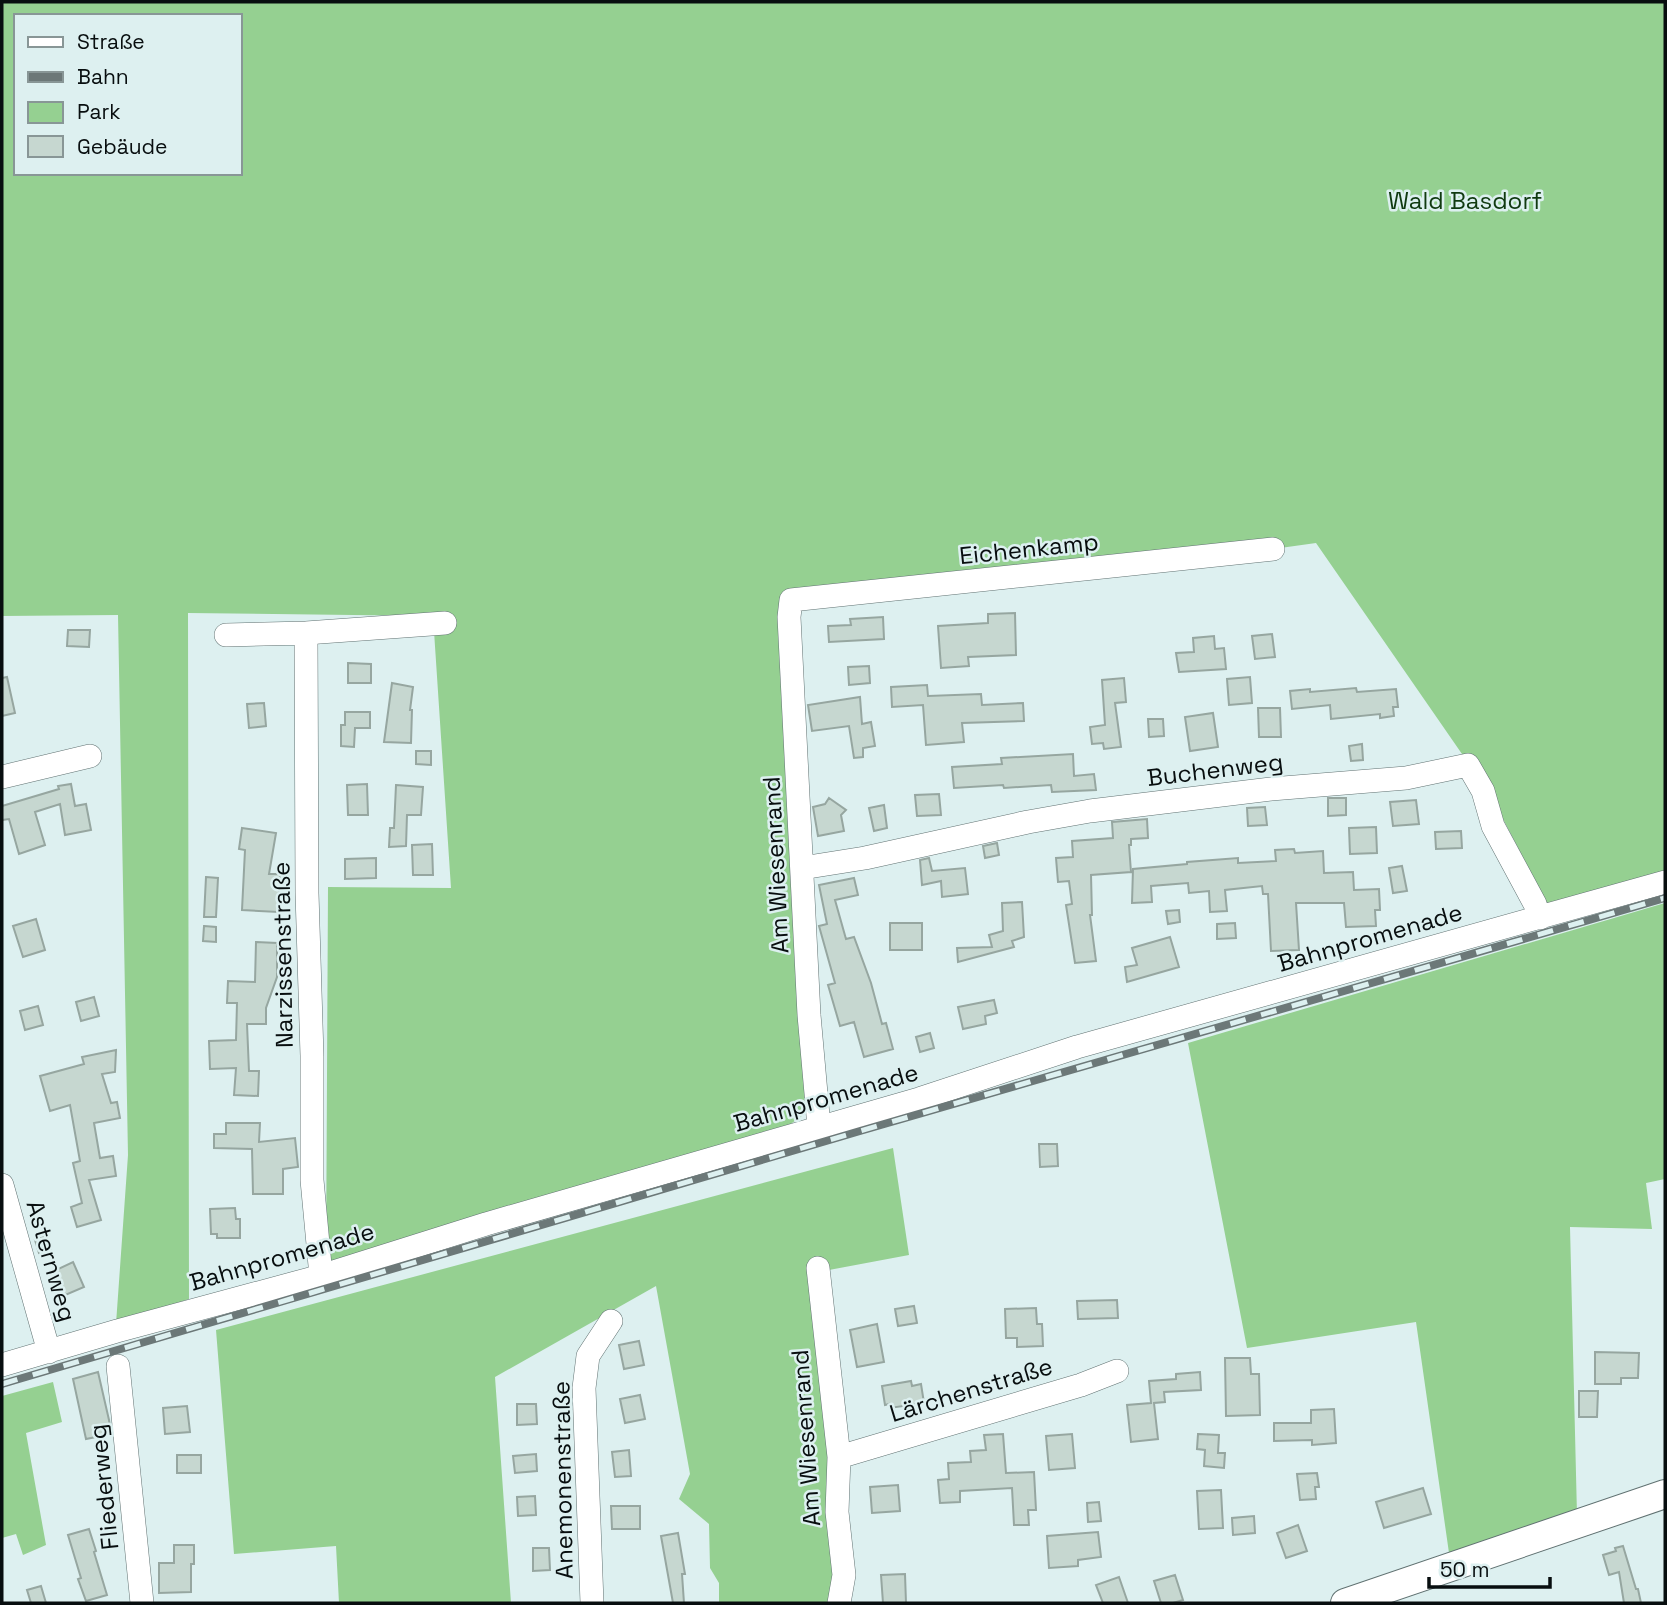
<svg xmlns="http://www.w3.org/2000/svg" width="1667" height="1605" font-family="'Space Grotesk',sans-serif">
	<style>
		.green { fill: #95d091; fill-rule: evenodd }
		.building { fill: #c6d7d0; stroke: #96a6a0; stroke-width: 2 }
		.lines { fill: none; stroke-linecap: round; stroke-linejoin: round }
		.minor-casing { stroke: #617272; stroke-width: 24 }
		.major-casing { stroke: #617272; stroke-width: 30 }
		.minor { stroke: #fff; stroke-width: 23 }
		.major { stroke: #fff; stroke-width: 28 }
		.rail-casing { stroke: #6c7878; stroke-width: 8 }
		.rail { stroke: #ddf0f0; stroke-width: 5; stroke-dasharray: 16; stroke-linecap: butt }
		.labels { text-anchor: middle; stroke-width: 5; stroke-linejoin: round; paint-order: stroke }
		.park-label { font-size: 24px; fill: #103a10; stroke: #ddf0f0 }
		.street-label { font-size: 24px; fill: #080e0f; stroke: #ddf0f0 }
	</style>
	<rect width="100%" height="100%" fill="#ddf0f0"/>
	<path class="green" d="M2,2H1665V877L1547,904L1502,817L1485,773L1462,754L1316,543L1273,549L791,600L808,1102L802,1116L782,1130L326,1266L328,887L451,888L433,616L188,613L189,1299L116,1324L128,1155L118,615L2,616ZM16,16H240V173H16Z
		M1665,903V1179L1646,1183L1652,1229L1570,1227L1577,1515L1450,1560L1416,1322L1247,1348L1188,1043Z
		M893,1148L909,1255L813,1273L837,1575L832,1603H719V1583L710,1568L709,1524L679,1499L690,1474L656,1286L495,1377L511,1603H339L336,1546L234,1554L216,1330Z
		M53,1382L62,1422L26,1433L46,1545L23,1555L16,1534L2,1538V1396Z"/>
	<path class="building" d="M1015,613L1016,655L968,657L969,666L941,668L938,626L988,623V614Z
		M883,617L884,639L829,642L828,626L851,625L850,619Z
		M68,630H90L89,647L67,646Z
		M1272,634L1275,657L1255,659L1252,636Z
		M1214,636L1215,649L1224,648L1226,669L1179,672L1176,653L1194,652L1193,638Z
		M348,663L371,664V683H348Z
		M869,666L870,683L849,685L848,667Z
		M7,677L15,713L2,716V678Z
		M1250,677L1252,703L1229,705L1227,679Z
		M1124,678L1126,702L1115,703L1121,747L1104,749L1103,743L1092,744L1090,727L1105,725L1102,680Z
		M392,683L413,687L410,710H412L411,743L384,742Z
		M927,685L928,696L981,694L982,705L1023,703L1024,721L962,723L964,742L926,745L923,705L892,707L891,687Z
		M1356,688L1357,692L1396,689L1398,707H1393L1394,716L1380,718V714L1331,719L1330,705L1292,709L1290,691L1310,689V692Z
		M860,697L862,724L871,722L875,746L863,748V757L854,758L849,726L812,731L808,705Z
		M264,703L266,726L249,728L247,704Z
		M1258,708H1280L1281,737H1259Z
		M345,712H370V728H355L354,747L341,746V725H345Z
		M1213,713L1218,747L1190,751L1185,717Z
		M1148,719H1163L1164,736L1149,737Z
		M1362,744L1363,760L1351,761L1349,746Z
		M416,751H431V765L416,764Z
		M1073,754L1074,776L1094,774L1096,790L1052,792L1051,785L1004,788L1003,785L954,788L952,767L1002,764L1001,758Z
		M71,784L75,806L86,804L91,830L65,835L60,804L35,812L45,845L19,854L9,819L2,820V806L59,789L58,786Z
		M367,784L368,815H348L347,785Z
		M396,785L423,787L421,815H407L406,846L389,847L390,828H394Z
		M939,794L941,815L917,816L915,795Z
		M829,798L846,810L841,815L844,831L818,836L813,807L825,804Z
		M1328,798H1346V815L1328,816Z
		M1416,800L1419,824L1393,826L1390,802Z
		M884,805L887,828L874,831L869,808Z
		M1265,807L1267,825L1248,826L1247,808Z
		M1147,819L1148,838L1131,839V845H1129L1131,872L1091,875L1092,915H1090L1096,961L1075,963L1066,905L1072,904L1069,881L1058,882L1056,858L1073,857L1072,841L1113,838L1112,822Z
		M1376,827L1377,853L1350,854L1349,828Z
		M242,828L276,833L269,874H280L278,912L242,910L245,850L239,849Z
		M1461,831L1462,848L1436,849L1435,832Z
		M997,843L999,855L985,858L983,846Z
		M432,844L433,875H413L412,845Z
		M1294,849L1295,853L1323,851L1324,873L1353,872L1354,890L1379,889L1380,910H1375L1376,926L1346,927L1344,903H1296L1299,950L1271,951L1268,894H1263L1262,886L1225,890L1227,911L1210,912L1209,891L1189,893L1188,883L1151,886L1152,902L1132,903L1133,869L1187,864V862L1238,858V863L1276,861L1275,850Z
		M376,858V878L345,879V859Z
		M929,858L932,871L965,868L968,894L942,897L941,881L922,885L920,860Z
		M1402,866L1407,891L1393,893L1389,868Z
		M206,877L218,878L216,917H204Z
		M854,878L858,895L835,900L846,939L854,937L871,983L882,1024L886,1023L893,1049L864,1057L854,1022L840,1026L828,985L835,983L819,926L827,924L819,885Z
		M1022,902L1024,937L1012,941L1014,947L958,962L957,948L992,947L989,935L1003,931L1002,903Z
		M1179,910L1180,922L1168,924L1166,911Z
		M36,919L45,950L23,957L13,926Z
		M890,923H922V950H890Z
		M1235,923L1236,938L1217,939V924Z
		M204,926L216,927V942L203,941Z
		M1170,937L1179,967L1127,982L1125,967L1137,965L1132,948Z
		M256,942L277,943V977L266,1008V1024H247L249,1071H259L258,1096L234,1095L236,1068L210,1069L209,1041L236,1040L237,1003H227L228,981L255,982Z
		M94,997L99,1016L81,1021L76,1002Z
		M994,1000L997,1013L985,1016L986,1024L963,1029L958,1007Z
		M38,1006L43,1025L25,1030L20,1011Z
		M930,1033L934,1048L920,1052L916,1037Z
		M116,1050L115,1072L102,1074L111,1103L117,1102L120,1118L94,1123L100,1158L113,1156L116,1176L89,1180L101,1220L77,1227L71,1207L82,1203L73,1163L80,1161L70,1105L50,1111L40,1076L84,1064L82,1057Z
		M226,1123H260L259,1142L295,1138L298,1167L283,1169V1194H253L252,1149L214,1148V1134H226Z
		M1039,1144H1057L1058,1166L1040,1167Z
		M235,1208L236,1219H240V1238H217V1234H211L210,1209Z
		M47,1236L51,1250L39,1253L35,1240Z
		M73,1262L84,1287L63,1296L52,1272Z
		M1117,1300L1118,1318L1078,1319L1077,1301Z
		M914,1306L917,1323L898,1326L895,1309Z
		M1036,1308L1037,1324H1042L1043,1346L1017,1347V1338H1006L1005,1309Z
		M877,1324L884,1362L857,1367L850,1330Z
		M639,1341L644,1365L624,1369L619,1345Z
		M1595,1352L1639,1353L1638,1378H1621V1384H1595Z
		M1225,1358H1250L1251,1374H1259L1260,1415L1226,1416Z
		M98,1372L109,1420L111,1434L86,1439L73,1379Z
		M1200,1372L1201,1390L1164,1392L1165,1402L1154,1403L1158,1439L1131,1442L1127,1405L1151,1403L1149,1381L1176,1379V1374Z
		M911,1381L912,1386L921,1384L924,1403L890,1408L889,1404L885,1405L882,1386Z
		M1579,1391H1598L1597,1417H1579Z
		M640,1395L645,1419L625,1423L620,1399Z
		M517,1404H536L537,1424L517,1425Z
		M187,1406L190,1432L165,1434L163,1408Z
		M1334,1409L1336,1443L1312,1445V1440L1274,1441V1423H1311V1410Z
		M1003,1434L1006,1473L1034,1472L1036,1510H1028L1029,1525H1014L1012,1488L960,1491V1502L940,1503L938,1480L949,1479L948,1463L971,1462L970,1451L986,1450L984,1435Z
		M1072,1434L1075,1468L1049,1470L1046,1436Z
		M1198,1434L1219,1435L1218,1453H1225L1224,1468L1204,1466L1205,1450L1197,1449Z
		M629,1450L631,1476L615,1477L612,1452Z
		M536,1454L537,1471L515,1473L513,1456Z
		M177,1455H201V1473H177Z
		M1317,1473L1319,1487H1315L1316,1499L1300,1500L1297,1474Z
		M898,1485L900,1511L872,1513L870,1487Z
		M1423,1488L1431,1514L1384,1528L1376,1502Z
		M1221,1490L1223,1528L1199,1529L1197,1491Z
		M535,1496L536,1515L518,1516L517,1497Z
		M1099,1502L1101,1521L1088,1522L1087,1503Z
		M611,1506H640V1529H612Z
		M1254,1516L1255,1533L1233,1535L1232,1518Z
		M1298,1525L1307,1551L1286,1558L1277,1533Z
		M89,1529L96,1551L94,1552L107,1595L86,1601L78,1579L81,1578L68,1535Z
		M1098,1532L1101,1557L1078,1560V1566L1049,1568L1047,1536Z
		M678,1533L685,1574H682L684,1603H673L661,1536Z
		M174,1545H194V1564H191V1592L159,1593V1563H174Z
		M1623,1546L1636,1589H1638L1641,1603H1624L1619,1572L1609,1575L1603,1555L1616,1551L1615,1548Z
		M533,1548H549L550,1570L533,1571Z
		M905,1574L906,1603H883L881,1575Z
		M1175,1575L1183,1600L1173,1603H1161L1154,1581Z
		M1119,1577L1128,1603H1103L1096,1585Z
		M41,1586L46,1603H31L27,1590Z"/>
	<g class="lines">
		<defs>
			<path id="minor" d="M306,633L307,893L312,1056V1180L321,1276
				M226,635L306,633L445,623
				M2,777L90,756
				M802,868L865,858L1028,822L1090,811L1271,789L1406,778L1468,765L1483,791L1493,826L1535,904L1540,918
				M819,1127L809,1015L789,617L791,600L1273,549
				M2,1185L49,1352
				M818,1268L839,1457L837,1512L844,1575L839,1603
				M2,1365L117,1331L321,1276L486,1224L919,1099L1077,1047L1665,882
				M118,1366L142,1603
				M839,1457L1081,1385L1117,1371
				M592,1603L584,1388L588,1356L611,1321"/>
			<path id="major" d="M1345,1603L1665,1494"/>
		</defs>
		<use href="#minor" class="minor-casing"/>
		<use href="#major" class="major-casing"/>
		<use href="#minor" class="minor"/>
		<use href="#major" class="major"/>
		<defs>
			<path id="rail" d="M2,1384L860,1131L1665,898"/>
		</defs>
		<use href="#rail" class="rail-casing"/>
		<use href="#rail" class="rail"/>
	</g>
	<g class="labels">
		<g class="park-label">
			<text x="1465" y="209">Wald Basdorf</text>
		</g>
		<g class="street-label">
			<text transform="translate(1029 549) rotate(-6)" y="8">Eichenkamp</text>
			<text transform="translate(1215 770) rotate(-7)" y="8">Buchenweg</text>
			<text transform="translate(776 865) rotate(-93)" y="8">Am Wiesenrand</text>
			<text transform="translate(1370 938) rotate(-16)" y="8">Bahnpromenade</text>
			<text transform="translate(283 955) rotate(-91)" y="8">Narzissenstraße</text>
			<text transform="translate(826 1098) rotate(-16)" y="8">Bahnpromenade</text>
			<text transform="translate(282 1257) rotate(-16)" y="8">Bahnpromenade</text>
			<text transform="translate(51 1261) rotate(74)" y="8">Asternweg</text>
			<text transform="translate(971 1390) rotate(-17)" y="8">Lärchenstraße</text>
			<text transform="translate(806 1438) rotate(-94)" y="8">Am Wiesenrand</text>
			<text transform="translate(563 1480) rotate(-91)" y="8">Anemonenstraße</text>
			<text transform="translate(104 1487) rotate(-96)" y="8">Fliederweg</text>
		</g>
	</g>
	<rect width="1667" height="1605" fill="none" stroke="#080e0f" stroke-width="7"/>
	<rect x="14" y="14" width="228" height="161" fill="#ddf0f0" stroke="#889696" stroke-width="2"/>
	<rect x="28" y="37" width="35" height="10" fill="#ffffff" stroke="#889696" stroke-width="2"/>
	<text x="77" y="49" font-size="21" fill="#080e0f">Straße</text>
	<rect x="28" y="72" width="35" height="10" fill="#6c7878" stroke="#889696" stroke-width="2"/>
	<text x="77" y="84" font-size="21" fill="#080e0f">Bahn</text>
	<rect x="28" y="102" width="35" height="21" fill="#95d091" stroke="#889696" stroke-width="2"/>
	<text x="77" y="119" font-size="21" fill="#080e0f">Park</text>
	<rect x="28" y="136" width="35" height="21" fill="#c6d7d0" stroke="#889696" stroke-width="2"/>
	<text x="77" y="154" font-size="21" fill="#080e0f">Gebäude</text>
	<path d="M1429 1577v10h121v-10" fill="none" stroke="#080e0f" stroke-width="3.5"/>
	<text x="1440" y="1577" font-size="21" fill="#080e0f" stroke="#ddf0f0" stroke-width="5" paint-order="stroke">50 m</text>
</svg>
